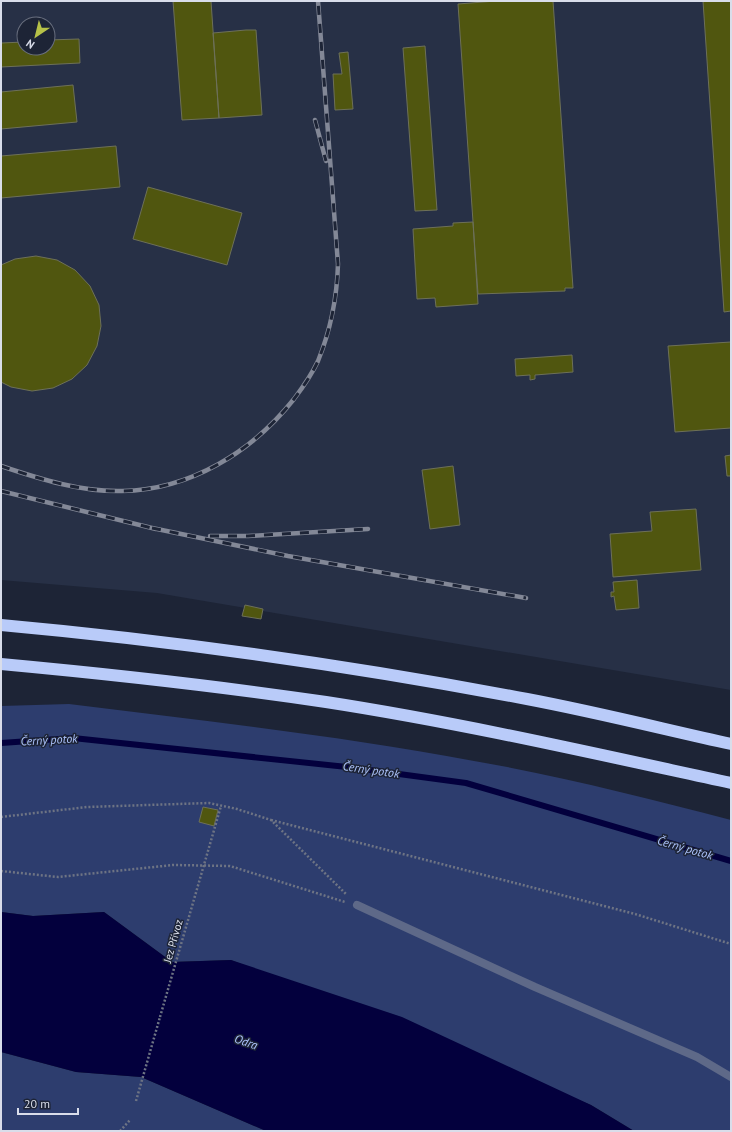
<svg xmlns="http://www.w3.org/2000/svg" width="732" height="1132" font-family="'PT Sans',sans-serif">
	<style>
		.built { fill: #273046; fill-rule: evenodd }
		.green { fill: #2d3d6e }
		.water { fill: #03003d }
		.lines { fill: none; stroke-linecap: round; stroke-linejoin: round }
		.stream { stroke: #03003d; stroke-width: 6 }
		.building { fill: #50560f; stroke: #6d7059 }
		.path { stroke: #6e7484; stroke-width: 2.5; stroke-dasharray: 2 2; stroke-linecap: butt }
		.lane { stroke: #5e6988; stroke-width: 8 }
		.highway { stroke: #b9cbf9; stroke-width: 12 }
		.rail-casing { stroke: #838897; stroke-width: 4.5 }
		.rail { stroke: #1d2436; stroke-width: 3; stroke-dasharray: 9; stroke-linecap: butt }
		.path-bridge { stroke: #6e7484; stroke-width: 2.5; stroke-dasharray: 2 2; stroke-linecap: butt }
		.labels { text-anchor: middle; stroke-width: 3; stroke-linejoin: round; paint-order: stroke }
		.street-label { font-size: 11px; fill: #d9ddea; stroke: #1d2436 }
		.water-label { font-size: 12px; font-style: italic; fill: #acc2fb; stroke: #1d2436 }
	</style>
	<rect width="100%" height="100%" fill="#1d2436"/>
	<path class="built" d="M1,1H731V690L157,593L1,580ZM24,24H48V48H24Z"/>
	<path class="green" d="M69,704C205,721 340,736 474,761C561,776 646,798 731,820V1131H634L591,1105L231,960L172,962L104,912L33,916L1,912V706Z
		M1,1052L76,1072L141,1077L266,1131H1Z"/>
	<path class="water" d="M1,912L33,916L104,912L172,962L231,960L402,1017L591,1105L634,1131H266L141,1077L76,1072L1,1052Z"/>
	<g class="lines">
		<path class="stream" d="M1,743L73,738L347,767L466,783L731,861"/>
	</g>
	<path class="building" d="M173,1H211L219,118L182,120Z
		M496,1H553L573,288H565V291L478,294L458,4Z
		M703,1H731V311L724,312Z
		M246,30H256L262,115L219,118L213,33Z
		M79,39L80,63L1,67V43L24,42V48H48V40Z
		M425,46L437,210L415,211L403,48Z
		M348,52L353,109L335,110L333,74H342L339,53Z
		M73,85L77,122L1,129V92Z
		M116,146L120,187L1,198V156Z
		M148,187L242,213L227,265L133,239Z
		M473,222L478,304L436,307L435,298L417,299L413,229L453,226V223Z
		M36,256L57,260L75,270L90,286L99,305L101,326L97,346L87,365L72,379L53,388L32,391L11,387L1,382V265L15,259Z
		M731,342V428L675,432L668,346Z
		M572,355L573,372L535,375V379L530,380V375L516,376L515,359Z
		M731,455V476H727L725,456Z
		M453,466L460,525L430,529L422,470Z
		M696,509L701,570L613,577L610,534L652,531L650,512Z
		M637,580L639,608L616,610L614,596L611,597V592H614L613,582Z
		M245,605L263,609L261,619L242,616Z
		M203,807L218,810L214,826L199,822Z"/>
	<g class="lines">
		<path class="path" d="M1,817L87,807L209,803L237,809L271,820L347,895
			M271,820L635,914L731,944
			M1,871L58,877L173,865L230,866L345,902
			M136,1101L160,1017
			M120,1131L130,1120"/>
		<path class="lane" d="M357,905L535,987L697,1057L731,1077"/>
		<path class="highway" d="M1,625C177,641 353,666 527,699C596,712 663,729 731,744
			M1,664C109,674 218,686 326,702C462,723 597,754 731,783"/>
		<defs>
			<path id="rail" d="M315,120L326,161
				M1,466C40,479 80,492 122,491C190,490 252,452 294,399C303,387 312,374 318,361C331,329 337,297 338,264L318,1
				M1,491L156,529
				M152,528L288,556L526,598
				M210,536H248L368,529"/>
		</defs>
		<use href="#rail" class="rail-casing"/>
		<use href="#rail" class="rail"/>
		<path class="path-bridge" d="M160,1017L221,806"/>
	</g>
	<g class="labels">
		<g class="street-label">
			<text transform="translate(173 941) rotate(-74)" y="4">Jez Přívoz</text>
		</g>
		<g class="water-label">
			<text transform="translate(49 740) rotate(-3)" y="4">Černý potok</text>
			<text transform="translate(371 770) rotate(8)" y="4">Černý potok</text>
			<text transform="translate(685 848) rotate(16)" y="4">Černý potok</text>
			<text transform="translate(246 1042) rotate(19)" y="4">Odra</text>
		</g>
	</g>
	<rect width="732" height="1132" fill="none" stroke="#d9ddea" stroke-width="4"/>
	<g transform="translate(36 36) rotate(215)"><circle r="19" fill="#1d2436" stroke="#686e7e"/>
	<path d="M0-3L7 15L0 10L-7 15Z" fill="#b6c148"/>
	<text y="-6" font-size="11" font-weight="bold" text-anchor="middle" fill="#d9ddea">N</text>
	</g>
	<path d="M18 1108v6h60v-6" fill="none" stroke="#d9ddea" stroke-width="2"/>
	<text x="24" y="1108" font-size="12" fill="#d9ddea" stroke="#1d2436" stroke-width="3" paint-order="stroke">20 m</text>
</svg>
